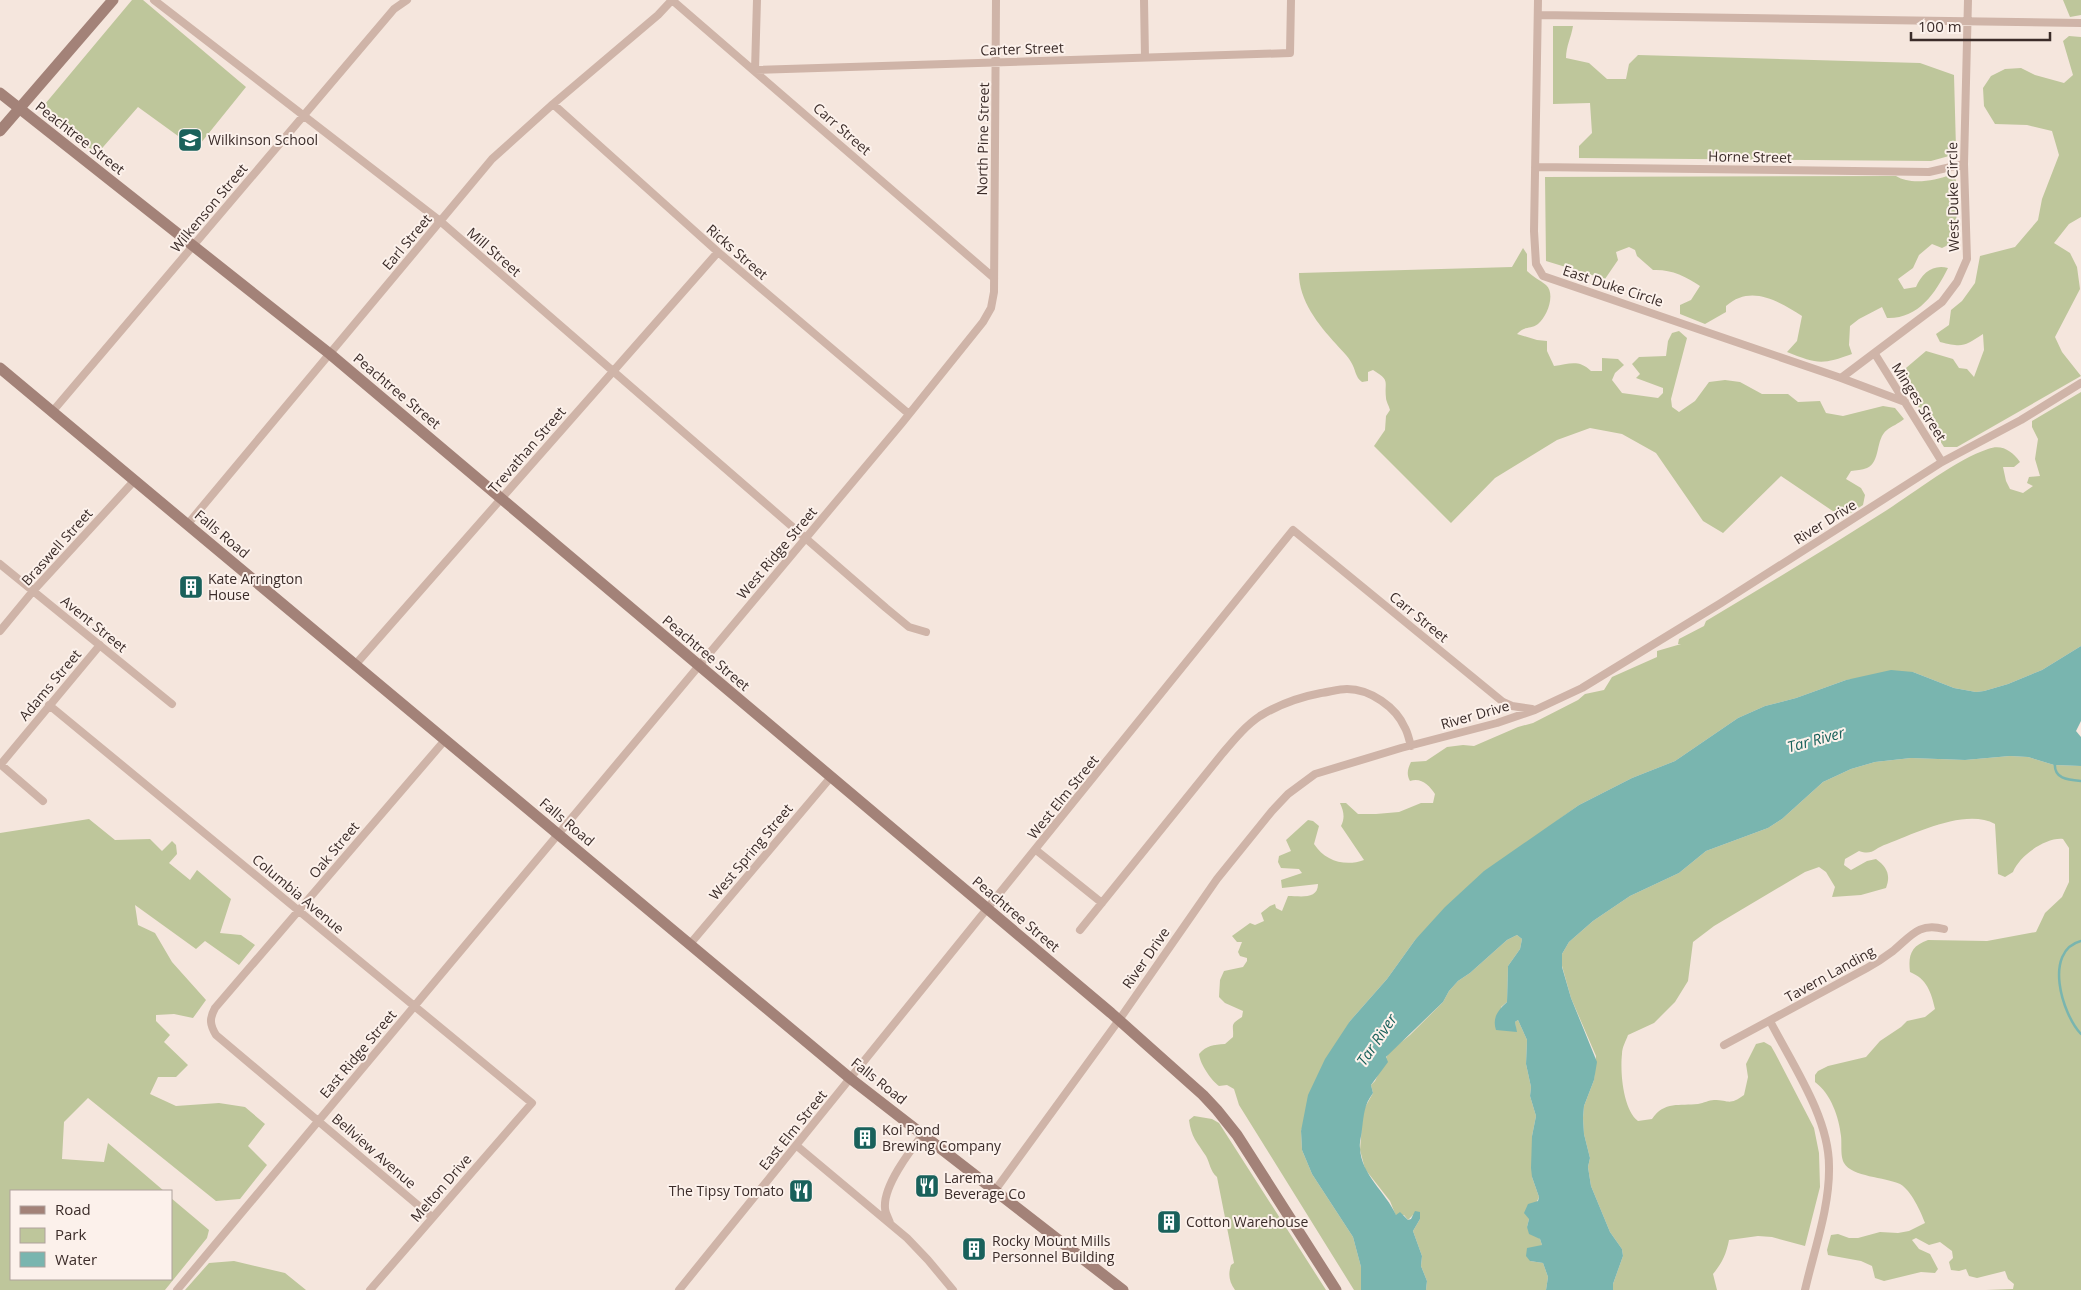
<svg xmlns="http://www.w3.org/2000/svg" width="2081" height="1290" font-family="'Open Sans',sans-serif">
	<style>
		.green { fill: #bec69b }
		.water { fill: #79b5af }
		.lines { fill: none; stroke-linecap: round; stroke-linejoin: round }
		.stream { stroke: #79b5af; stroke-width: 2.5 }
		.minor { stroke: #cfb4a8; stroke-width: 8 }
		.secondary { stroke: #a38278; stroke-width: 11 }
		.labels { text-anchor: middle; stroke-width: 4; stroke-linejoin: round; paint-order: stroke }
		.street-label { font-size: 14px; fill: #3b2c29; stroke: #fcf1eb }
		.poi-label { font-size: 14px; fill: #3b2c29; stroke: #fcf1eb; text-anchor: start }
		.water-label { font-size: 15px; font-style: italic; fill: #19615b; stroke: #fcf1eb }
	</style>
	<rect width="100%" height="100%" fill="#f5e6dd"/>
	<path class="green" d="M132,0H143L246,87L196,149L138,107L97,154L40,110Z
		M2063,0H2081V15L2070,17Z
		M1553,26H1573C1571,38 1566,46 1566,58L1589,63L1607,79H1626L1629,64L1638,55L1920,63L1954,75L1956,149L1949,156L1931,161L1579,158V146L1592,133L1590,103L1553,104Z
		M2069,36L2081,37V217L2069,224L2054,243L2070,253L2077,267L2080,289L2055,337L2062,352L2081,376L1957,447H1944L1910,394L1906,368L1926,351L1953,359L1959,368L1967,369L1974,377L1984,350L1983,334C1964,346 1964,348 1940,342L1936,334L1949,325L1951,310L1962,301L1975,283L1980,256L2015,247L2038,220L2042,199L2059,155L2052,131L2027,125L1995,124L1984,106L1983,88L1991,76L2005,69L2021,68L2035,75L2064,83L2073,75L2063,41Z
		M1950,175L1955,178L1957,184L1956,241L1942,248L1932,244L1919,255L1913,268L1898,279L1904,289L1916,287C1922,273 1933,264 1948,268C1935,294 1918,319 1887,318L1882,307L1859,319L1850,326L1849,345L1852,354C1822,365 1817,364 1787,352L1797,341L1802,316C1778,301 1751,284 1726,306V312L1705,324L1680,314V305L1691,300L1700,286C1686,276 1670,269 1653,270L1637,256L1635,250L1629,247L1616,252L1618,260L1605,279L1546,261L1545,177L1896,176C1910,185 1934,181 1950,175Z
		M1523,248L1527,254V271C1533,277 1540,280 1546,285C1556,294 1547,317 1538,324C1530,330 1525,325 1517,334L1537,340L1547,341V351L1554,366C1569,364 1579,359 1591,371H1602V358L1618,359L1624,365L1615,373L1612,380L1622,393L1658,398L1663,393V388L1636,378L1640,374L1632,364L1639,357L1666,356L1668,341L1672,333L1679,331L1687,338L1671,399L1672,407L1679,412L1695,401L1709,382L1725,380L1740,382L1762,394H1788L1798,402L1820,401L1826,413L1843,416L1883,406L1895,408L1904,419C1898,424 1892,426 1887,430C1875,439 1881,462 1867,468C1862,470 1856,470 1851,471L1846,479L1861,488L1865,495L1863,505L1843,518L1781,476L1723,533L1703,521L1656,453L1622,434L1590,428L1557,440L1495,478L1451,523L1374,446L1385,430L1386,416L1390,410C1389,406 1386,401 1386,398C1384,381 1391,381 1373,370L1368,372V381L1362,382C1355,377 1356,370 1351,362C1348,356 1341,350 1336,344C1318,324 1299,301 1299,273L1512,267Z
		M2081,392V646L2042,670L2008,684L1984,691L1976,692L1954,688L1913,672L1846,680L1796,698L1765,706L1738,718L1675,761L1632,778L1579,805L1558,820L1415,940L1387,979L1350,1021L1301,1131L1302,1150L1312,1174L1353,1237L1361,1267V1290H1354L1239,1105L1234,1089L1227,1085L1219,1086C1211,1080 1200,1064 1199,1054C1207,1045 1213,1045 1225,1044L1233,1037C1234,1025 1229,1025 1242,1017L1243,1011L1225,1003L1219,997L1220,980L1224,971L1243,967L1247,961V958L1240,956L1238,952L1242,942H1237L1232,936L1250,923L1255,925L1264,921L1261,913L1270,906L1275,904L1276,908L1282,911L1288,896C1300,896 1318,900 1318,884L1282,888L1281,880L1302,873L1299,869L1281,868L1278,862L1279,856L1291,851L1286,840L1308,820L1313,821L1319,826L1314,844C1325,861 1345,867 1364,860L1341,826C1345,818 1344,812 1340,803H1346L1358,814H1376L1399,812L1421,803H1433L1435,794C1429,785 1421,777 1410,781C1406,774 1408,768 1411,762L1426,761L1447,747L1463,745L1474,746L1518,727L1533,723L1578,700L1585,694L1604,690L1612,677L1657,657V651L1681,644H1678L1679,639L1704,626L1706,621C1767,585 1827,548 1887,510C1915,492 1957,459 1988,449C2002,444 2012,451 2020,462L2014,467H2003L2006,481L2010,489L2023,493L2033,486L2027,483L2029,477L2040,476L2035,459L2038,439L2032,427V421Z
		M2010,756L2028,757L2054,765L2081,766V1290H1986L2013,1289L2014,1284L2008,1279L2005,1271L1977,1278L1969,1276L1966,1269L1959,1271L1951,1270L1949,1262L1953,1258L1952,1251L1940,1242L1929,1245L1916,1238L1912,1240L1919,1249L1930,1254L1938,1269L1935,1273L1921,1272L1884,1281L1875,1278L1872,1266L1861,1261L1828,1255L1827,1250L1831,1235L1838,1234L1849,1238H1858L1880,1232L1898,1233L1909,1231L1925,1223C1921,1212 1911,1190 1900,1184C1885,1177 1852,1177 1844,1163C1840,1156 1842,1144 1841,1136C1839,1117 1831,1094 1815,1082V1075L1818,1071L1828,1066L1866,1057L1880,1041L1901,1027L1907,1021L1925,1017L1935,1009C1931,992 1927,979 1910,972C1908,955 1911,946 1928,940L1987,941L2036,932L2045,913L2062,897L2069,882V848L2063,839C2046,837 2019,856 2013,872L2005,877L1998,874L1995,824C1966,808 1916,833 1887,844C1874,848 1873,856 1859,851L1845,859L1844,865L1851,870L1867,861L1876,859C1887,867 1891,875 1886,888L1861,895L1832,897L1835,887L1826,872L1819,867L1805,872L1714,926L1693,942L1688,981L1675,1002L1654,1023L1628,1035C1626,1041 1622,1047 1622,1054C1620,1072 1623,1109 1638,1121L1652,1119C1664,1101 1680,1106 1698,1104C1704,1103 1709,1100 1714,1100C1729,1100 1729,1106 1744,1095L1748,1077L1746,1064L1756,1044L1764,1042L1771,1046L1775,1053L1814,1128L1819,1153L1820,1187L1805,1246L1772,1237L1758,1236L1729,1240C1726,1255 1722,1263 1713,1274L1717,1290H1613V1284L1623,1256L1622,1249L1610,1232L1591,1186L1588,1167L1590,1158L1584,1134L1583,1118L1584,1106L1594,1080L1596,1056L1571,998L1562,966V954L1569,942L1593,921L1630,896L1679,873L1706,851L1768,828L1782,819L1823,782L1851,769L1875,762L1911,758L1965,760Z
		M89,819L115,840L150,839L162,851L172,841L176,845L177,854L169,863L190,880L197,870L231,899L220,933L241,935L255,945L239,965L205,941L196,949L135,905L138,925L155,933L172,962L206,1000L193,1018L174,1014L156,1015V1021L170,1035L164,1042L188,1065L176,1077H158L150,1094L176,1106L219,1103L245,1107L265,1124L248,1146L267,1165L240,1199L216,1201L88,1098L64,1122L62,1159L104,1162L108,1143L164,1191H11V1279H171V1198L209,1230L207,1238L165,1290H0V833Z
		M1517,935L1522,939L1520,949L1508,966L1507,1002L1501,1007L1516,1032L1515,1022L1518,1020L1527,1040L1526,1064L1531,1087L1530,1096L1536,1116L1532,1136V1177L1539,1197L1529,1219L1527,1227L1540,1239L1542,1245L1530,1261L1543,1263L1548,1277L1546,1290H1426L1427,1281L1421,1266L1422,1256L1413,1231L1420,1219L1413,1215L1408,1220L1404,1215L1396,1216L1390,1201L1365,1169L1360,1150L1363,1111L1373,1093L1371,1085L1375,1081L1389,1052L1410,1035L1443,1002L1449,991L1458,981L1470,973L1507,940Z
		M1194,1116L1212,1119L1219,1123L1326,1290H1235C1229,1282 1228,1274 1231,1265L1234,1263L1217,1177C1210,1171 1210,1163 1206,1156C1197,1142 1191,1137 1189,1120Z
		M234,1261L285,1273L306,1290H185L209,1263Z"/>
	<path class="water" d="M2081,646V721L2076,731L2081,737V766L2054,765L2028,757L2010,756L1965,760L1911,758L1875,762L1851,769L1823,782L1782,819L1768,828L1706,851L1679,873L1630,896L1593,921L1569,942L1562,954V967L1571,998L1597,1062L1594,1080L1584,1106L1583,1118L1584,1134L1590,1158L1588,1167L1591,1186L1610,1232L1622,1249L1623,1256L1613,1284V1290H1546L1548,1277L1543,1263L1530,1261L1526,1256L1527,1248L1542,1245L1540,1239L1529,1234L1527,1227L1529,1219L1524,1213L1528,1204L1538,1201L1539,1197L1532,1177L1531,1168L1532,1136L1536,1116L1530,1096L1531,1087L1526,1064L1527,1040L1518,1020L1515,1022L1517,1032L1496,1030C1492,1018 1498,1010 1507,1002L1508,966L1520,949L1522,939L1517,935L1507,940L1470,973L1458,981L1449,991L1443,1002L1386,1057L1388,1062L1371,1085L1373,1093C1364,1105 1364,1114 1362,1129C1362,1135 1359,1141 1360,1148C1361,1175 1386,1192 1396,1215L1400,1212L1408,1220L1411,1219L1415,1211L1420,1212V1219L1413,1231L1422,1256L1421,1266L1427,1281L1426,1290H1361V1267L1353,1237L1312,1174L1302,1150L1301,1131L1308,1095L1325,1059L1350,1021L1387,979L1415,940L1445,907L1484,871L1579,805L1632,778L1675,761L1738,718L1765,706L1796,698L1846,680L1891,670L1913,672L1954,688L1976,692L1984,691L2008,684L2042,670Z"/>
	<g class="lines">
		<path class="stream" d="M2055,762C2053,779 2068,780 2081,781
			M2081,941C2043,951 2062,1014 2081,1034"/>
		<path class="minor" d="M154,0L440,221L886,608L909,627L926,632
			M672,0L994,278
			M757,0L755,70L1290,53L1291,0
			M1144,0L1145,57
			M1538,0L1534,231L1536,264L1543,276L1841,378L1942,302L1957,282L1967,259L1964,164L1968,0
			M1538,15L2081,23
			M553,104L718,252L909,414
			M1535,167L1929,172L1964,164
			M1875,354L1942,462
			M1841,378L1905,402
			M52,412L394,9L407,0
			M187,525L492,159L553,104L658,15L672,0
			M0,564L172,704
			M0,631L33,591L134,481
			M355,665L718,252
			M49,705L532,1103L370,1290
			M0,764L43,801
			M1,764L100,645
			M1036,850L1102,903
			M1080,930L1222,754C1233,741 1245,726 1260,716C1278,705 1300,697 1321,693C1329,692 1339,689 1347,689C1370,689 1396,707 1405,728C1408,733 1409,740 1411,746
			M690,944L831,777
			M1770,1021C1792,1064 1829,1117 1829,1166C1830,1207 1814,1250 1805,1290
			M1724,1045L1867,968C1876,963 1885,957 1893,951C1911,936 1919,922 1944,929
			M797,1146L907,1238L928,1260L953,1290
			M996,1189L1119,1020L1217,879L1272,811L1288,794L1315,774L1401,748L1497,723L1535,710L1582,688L1721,603L1942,462L2021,420L2081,383
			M432,1217L216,1035C210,1025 209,1019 215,1008L445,740
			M890,1223C889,1219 885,1213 885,1208C883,1186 910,1151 923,1134
			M177,1290L902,423L983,322L991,308L994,292L996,0
			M679,1290L1293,530L1503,702L1512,706L1532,709"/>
		<path class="secondary" d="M0,93L330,354L1111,1013L1203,1095L1217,1110L1237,1135L1336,1290
			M0,131L113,0
			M0,368L851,1079L1123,1290"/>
	</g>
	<defs>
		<symbol id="school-square" viewBox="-11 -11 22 22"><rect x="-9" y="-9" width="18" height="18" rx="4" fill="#19615b" stroke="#fcf1eb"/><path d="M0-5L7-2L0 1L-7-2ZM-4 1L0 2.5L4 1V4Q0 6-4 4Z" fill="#fff"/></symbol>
		<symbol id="building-square" viewBox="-11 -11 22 22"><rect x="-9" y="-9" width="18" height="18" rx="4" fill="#19615b" stroke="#fcf1eb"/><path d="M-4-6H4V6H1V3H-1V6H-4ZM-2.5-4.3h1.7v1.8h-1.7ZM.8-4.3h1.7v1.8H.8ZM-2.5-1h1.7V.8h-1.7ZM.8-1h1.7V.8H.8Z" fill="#fff"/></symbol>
		<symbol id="restaurant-square" viewBox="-11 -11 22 22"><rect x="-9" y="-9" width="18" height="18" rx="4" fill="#19615b" stroke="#fcf1eb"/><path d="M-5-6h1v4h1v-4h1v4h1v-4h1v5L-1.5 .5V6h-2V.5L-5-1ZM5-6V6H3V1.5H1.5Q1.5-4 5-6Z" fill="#fff"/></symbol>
	</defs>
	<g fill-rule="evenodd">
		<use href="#school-square" x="176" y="126" width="28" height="28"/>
		<use href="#building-square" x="177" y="573" width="28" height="28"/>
		<use href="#building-square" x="851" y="1124" width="28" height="28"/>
		<use href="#restaurant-square" x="913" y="1172" width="28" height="28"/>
		<use href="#restaurant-square" x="787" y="1177" width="28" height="28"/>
		<use href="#building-square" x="1155" y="1208" width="28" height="28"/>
		<use href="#building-square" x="960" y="1235" width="28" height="28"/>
	</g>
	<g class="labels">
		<g class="street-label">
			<text transform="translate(1022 49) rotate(-2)" y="5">Carter Street</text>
			<text transform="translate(842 129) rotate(41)" y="5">Carr Street</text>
			<text transform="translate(80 138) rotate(38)" y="5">Peachtree Street</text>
			<text transform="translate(983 139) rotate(-89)" y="5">North Pine Street</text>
			<text transform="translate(1750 157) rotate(1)" y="5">Horne Street</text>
			<text transform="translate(1953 197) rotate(-91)" y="5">West Duke Circle</text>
			<text transform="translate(209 208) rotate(-50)" y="5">Wilkenson Street</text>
			<text transform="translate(407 242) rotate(-50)" y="5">Earl Street</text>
			<text transform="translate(494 252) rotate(41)" y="5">Mill Street</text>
			<text transform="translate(737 252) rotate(41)" y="5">Ricks Street</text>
			<text transform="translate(1613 286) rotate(18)" y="5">East Duke Circle</text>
			<text transform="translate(397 391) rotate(40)" y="5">Peachtree Street</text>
			<text transform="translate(1919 402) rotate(58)" y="5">Minges Street</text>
			<text transform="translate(527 450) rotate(-49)" y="5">Trevathan Street</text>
			<text transform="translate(1825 522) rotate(-32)" y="5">River Drive</text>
			<text transform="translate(222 534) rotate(40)" y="5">Falls Road</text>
			<text transform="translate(57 547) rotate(-48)" y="5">Braswell Street</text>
			<text transform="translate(777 553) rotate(-50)" y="5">West Ridge Street</text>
			<text transform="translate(1419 617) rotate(39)" y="5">Carr Street</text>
			<text transform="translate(94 624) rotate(39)" y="5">Avent Street</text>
			<text transform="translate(706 653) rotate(40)" y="5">Peachtree Street</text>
			<text transform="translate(50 685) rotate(-50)" y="5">Adams Street</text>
			<text transform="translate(1475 715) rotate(-16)" y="5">River Drive</text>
			<text transform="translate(1063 797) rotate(-51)" y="5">West Elm Street</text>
			<text transform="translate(567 822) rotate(40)" y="5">Falls Road</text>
			<text transform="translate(334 850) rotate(-50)" y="5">Oak Street</text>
			<text transform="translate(751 852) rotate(-50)" y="5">West Spring Street</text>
			<text transform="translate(298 894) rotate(40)" y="5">Columbia Avenue</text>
			<text transform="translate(1016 914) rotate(40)" y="5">Peachtree Street</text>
			<text transform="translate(1146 958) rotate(-55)" y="5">River Drive</text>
			<text transform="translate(1830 974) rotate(-29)" y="5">Tavern Landing</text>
			<text transform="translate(358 1054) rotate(-50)" y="5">East Ridge Street</text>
			<text transform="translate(879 1081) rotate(38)" y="5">Falls Road</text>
			<text transform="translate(793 1130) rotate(-51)" y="5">East Elm Street</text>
			<text transform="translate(374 1151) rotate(41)" y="5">Bellview Avenue</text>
			<text transform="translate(441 1188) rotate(-49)" y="5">Melton Drive</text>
		</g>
		<g class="poi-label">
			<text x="208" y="145">Wilkinson School</text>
			<text x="208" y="584">Kate Arrington<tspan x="208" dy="16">House</tspan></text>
			<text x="882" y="1135">Koi Pond<tspan x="882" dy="16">Brewing Company</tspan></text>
			<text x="944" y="1183">Larema<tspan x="944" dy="16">Beverage Co</tspan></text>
			<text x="784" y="1196" text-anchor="end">The Tipsy Tomato</text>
			<text x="1186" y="1227">Cotton Warehouse</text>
			<text x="992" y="1246">Rocky Mount Mills<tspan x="992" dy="16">Personnel Building</tspan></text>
		</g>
		<g class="water-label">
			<text transform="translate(1816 740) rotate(-15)" y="5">Tar River</text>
			<text transform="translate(1377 1040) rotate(-56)" y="5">Tar River</text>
		</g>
	</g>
	<rect x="10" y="1190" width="162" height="90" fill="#fcf1eb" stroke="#afa29d"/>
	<rect x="20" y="1206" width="25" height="8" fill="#a38278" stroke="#afa29d"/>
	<text x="55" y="1215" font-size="15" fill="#3b2c29">Road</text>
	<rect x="20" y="1228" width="25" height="15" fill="#bec69b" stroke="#afa29d"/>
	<text x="55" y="1240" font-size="15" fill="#3b2c29">Park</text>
	<rect x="20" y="1252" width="25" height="15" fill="#79b5af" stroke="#afa29d"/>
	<text x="55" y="1265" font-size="15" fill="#3b2c29">Water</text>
	<path d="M1911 32v8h139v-8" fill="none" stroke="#3b2c29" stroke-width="2.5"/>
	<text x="1918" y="32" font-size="15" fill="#3b2c29" stroke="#fcf1eb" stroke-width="4" paint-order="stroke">100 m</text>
</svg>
